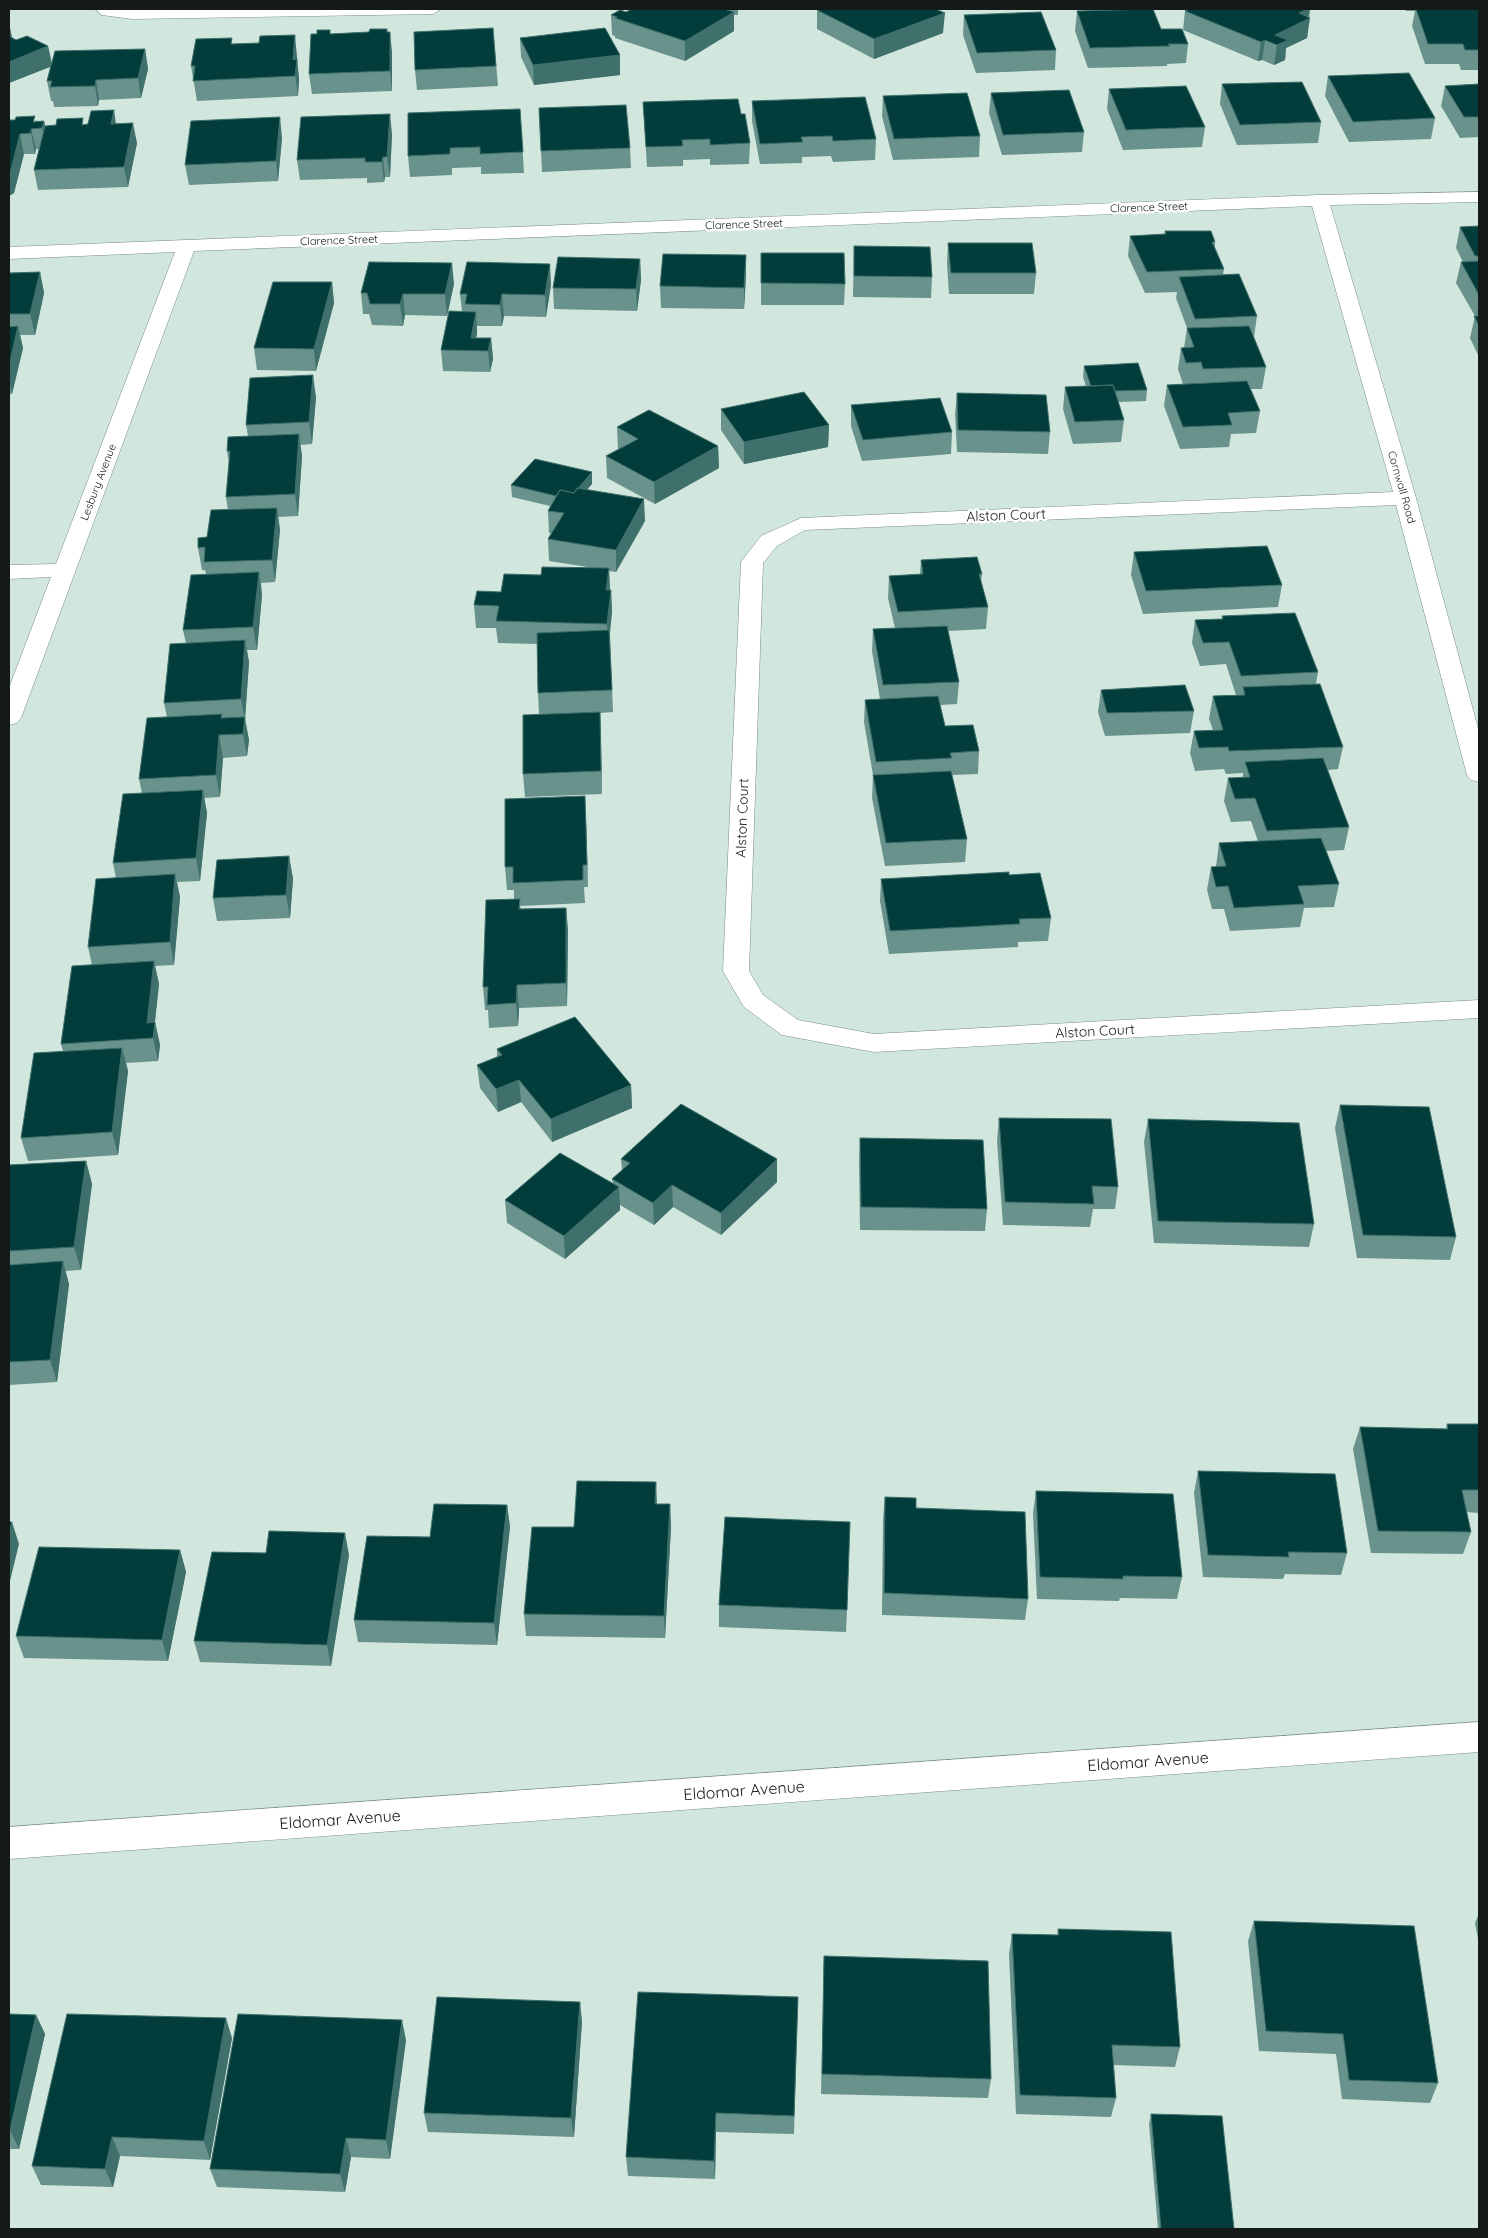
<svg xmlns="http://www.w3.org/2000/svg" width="1488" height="2238" font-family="Quicksand,sans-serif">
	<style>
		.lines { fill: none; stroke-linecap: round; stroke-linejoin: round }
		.minor-casing { stroke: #7b8e85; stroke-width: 1 }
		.minor { fill: #fff; fill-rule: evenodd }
		.wall { fill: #6a928c }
		.shaded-wall { fill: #40706c }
		.building { fill: #023d3c; stroke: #40706c }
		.labels { text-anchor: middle; stroke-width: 5; stroke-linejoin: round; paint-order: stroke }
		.far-street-label { font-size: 11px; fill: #131a17; stroke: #fff }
		.street-label { font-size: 14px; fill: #131a17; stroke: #fff }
		.near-street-label { font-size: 16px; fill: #131a17; stroke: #fff }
	</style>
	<rect width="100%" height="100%" fill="#d1e6dc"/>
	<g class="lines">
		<defs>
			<path id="minor" d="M95,9H441L433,14L132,19L102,15Z
				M1479,192V202L1330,205L1416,498L1479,732V782L1471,780L1467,775L1396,505L805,530L777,546L763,563L749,971L763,995L798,1020L874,1034L1479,1000V1018L874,1052L782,1035L744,1007L723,971L741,562L761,536L801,518L1393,492L1312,206L194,251L21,718L17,723L9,725V688L51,577L9,579V565L56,564L175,252L9,259V247L1319,195Z
				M1479,1722V1752L9,1859V1827Z"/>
		</defs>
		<use href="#minor" class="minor-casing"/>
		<use href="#minor" class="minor"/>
	</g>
	<path class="wall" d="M632,9H738V15H734V31L685,61L615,38V36L612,35L611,15L626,12Z
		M1190,9H1310L1307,38L1286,48L1285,60L1274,65L1262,60L1258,61L1183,30L1185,11Z
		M1405,9H1479V70H1461L1459,64H1425L1412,26L1415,11H1406Z
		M817,10L943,33L874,59L817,29Z
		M1077,11L1161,29L1188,44L1186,63L1167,64V66L1088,68L1075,31Z
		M964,15L1056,50L1055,70L976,73L963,35Z
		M10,28L12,38L16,40L48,46L52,63L145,49L148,69L141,98L99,100L98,106L54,107L53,101H51L47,81L50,67L9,83Z
		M493,28L498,86L417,90L415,70Z
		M369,32L392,52V91L312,94L309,74L330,34Z
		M520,38L620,55V75L534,85L521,57Z
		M233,44L297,55V59L299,79L298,96L197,101L191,66Z
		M1328,76L1435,118L1431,139L1349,142L1325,96Z
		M1222,84L1321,122L1318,143L1237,145L1220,104Z
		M1479,84V137L1460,138L1441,106L1445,86Z
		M1109,89L1205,127L1202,147L1123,150L1107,109Z
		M991,93L1084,132L1082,152L1002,155L989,113Z
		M883,96L980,136L979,157L893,160L882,116Z
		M752,101L876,139L875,160L833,162L831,156L802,157V163L760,164L752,121Z
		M643,102L741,114L750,143L749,164L710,165V159L683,160V166L647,167Z
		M539,108L630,148L631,168L542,172Z
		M520,109L524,173L481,174V167L452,168V175L410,177L408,156Z
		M9,120L44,121L45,126L116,124L137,143L128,187L38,190L34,170L39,149H36L35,154H24L14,193L9,196Z
		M392,134L390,177H385L384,182L367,183V178L300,180L297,160Z
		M282,138L278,181L189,185L185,165Z
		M1479,226V357L1470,338L1475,316L1456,283L1461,262H1463L1456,248L1460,227Z
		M1165,231L1215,242V247L1224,269L1223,275L1257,316L1254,337L1266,367L1262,389H1250L1260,411L1256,433L1231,434L1229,447L1180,449L1164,406L1167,385L1183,384L1178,369L1181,348H1184L1187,328L1176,298L1177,292L1145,293L1128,256L1130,236L1164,234Z
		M948,243L1036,273L1034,294H949L947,263Z
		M854,246L932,277L931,298L853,297Z
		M761,253L845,284L844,305H761Z
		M640,259L641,280L637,311L554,309L553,288Z
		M40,272L44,293L35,335H20L23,348L12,394H9V273Z
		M746,276L744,309L661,308L660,286Z
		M332,282L334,303L316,371L257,370L254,348Z
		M454,284L447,316L405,315L403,326L372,325L369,314H363L361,293Z
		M551,285L546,317L504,316L502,326H477V333L476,338H491L493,359L490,372L443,371L441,350L462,311L460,294Z
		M1084,366L1147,390L1146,401L1118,402L1124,420L1121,442L1073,444L1063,409L1065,387L1086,386L1083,377Z
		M957,393L1050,432L1048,454L957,452L955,414Z
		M316,397L312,444L300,445L302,456L298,516L278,517L280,530L275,582L261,583L262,595L257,650H247L249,662L245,719L249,740L247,756L223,758L220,797L204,798L207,813L200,881L177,882L180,897L174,965L155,966L159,984L155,1022L160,1045L158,1061L126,1063L128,1071L118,1155L28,1161L21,1138L63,1051L61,1044L92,965L88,947L116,878L113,863L142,793L139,779L167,717L164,703L186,643L183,630L206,574L205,570H202L198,548L207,537L228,510L226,497L229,463L227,451L248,436L246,425Z
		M851,405L952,432L951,454L862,461L851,426Z
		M721,409L829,425L828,447L744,464L721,430Z
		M617,427L718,446L719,468L655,504L607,478L606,456L618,449Z
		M592,472V484L587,489L645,521L616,572L609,571L610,590H611L612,612L610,634L613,712L600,713L602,794L525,797L523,774L539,714L538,693L537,644L498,643L496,628H476L474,605L501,592L541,575L594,568L549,561L548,539L551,533H549L548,511L550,506L512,497L511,485Z
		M1134,552L1282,585L1278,607L1143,614L1131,575Z
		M921,560L982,574L981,583L988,607L986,629L948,631L959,682L957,704L940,705L945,726L979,751L978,774L952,775L967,839L965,862L885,866L872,798L873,775L864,722L865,700L880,699L872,651L873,629L895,628L888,598L889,576L920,574Z
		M1222,616L1318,672L1316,684L1343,747L1338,769L1328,770L1349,827L1344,850L1326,851L1339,884L1334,907L1304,908L1300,927L1230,931L1224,909H1212L1207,890L1211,867H1216L1219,843L1258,841L1251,821L1231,822L1224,801L1228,778H1243V773L1226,774L1224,769L1195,771L1190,753L1194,731L1213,730L1209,719L1213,696L1236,695L1226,664L1200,666L1192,643L1195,620L1222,619Z
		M1101,690L1194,711L1190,733L1105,736L1098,712Z
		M586,819L588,887H584L585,903L520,906L521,909L566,908L568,931L567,1006L519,1008L518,1026L489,1028L488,1010H485L483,987L514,899V890H507L505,867Z
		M289,856L293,879L290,918L217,921L213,898Z
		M1009,875L1051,918L1048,941L1018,942V947L889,954L880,901L881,879Z
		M497,1049L631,1085L632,1108L552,1142L521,1102L498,1112L480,1088L477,1065L497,1057Z
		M1340,1105L1456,1237L1450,1260L1357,1258L1335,1128Z
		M999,1118L1118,1187L1115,1209H1093L1090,1227L1003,1225L997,1141Z
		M1148,1119L1314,1224L1309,1247L1154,1243L1144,1142Z
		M860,1138L987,1209L985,1231L860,1230L859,1161Z
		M621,1159H777V1182L721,1235L673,1207L654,1225L620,1205V1210L565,1259L507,1223L505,1200L613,1184L612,1179L622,1170Z
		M86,1161L92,1184L81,1270L65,1271L69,1284L57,1382L9,1385V1165Z
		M1447,1424H1479V1513L1466,1512L1471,1532L1463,1554L1371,1553L1353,1449L1360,1427L1446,1429Z
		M1198,1471L1347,1553L1341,1575L1285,1574L1283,1579L1203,1577L1194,1493Z
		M1036,1491L1182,1577L1177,1599L1120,1598L1119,1601L1037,1599L1033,1513Z
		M885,1497L916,1508L1028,1599L1025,1620L882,1615L883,1519Z
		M657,1504H670L671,1527L665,1638L526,1636L524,1614L574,1527Z
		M507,1505L510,1527L497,1645L358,1642L354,1620L430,1537Z
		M180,1550L186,1572L168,1661L24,1658L16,1636Z
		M349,1555L331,1666L200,1662L194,1641Z
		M719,1605L847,1610L846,1632L719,1627Z
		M1479,1913V1944L1475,1923Z
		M1254,1921L1438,2083L1430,2103L1342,2099L1336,2054L1259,2051L1248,1941Z
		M1058,1929L1180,2047L1175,2067L1113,2065L1116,2098L1111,2117L1016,2114L1009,1954L1012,1934L1057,1935Z
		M824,1956L991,2079L988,2098L821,2094Z
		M798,1997L794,2134L716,2132L715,2179L628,2176L626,2157Z
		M9,2014L36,2015L45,2034L19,2149H9Z
		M582,2021L574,2137L428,2132L424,2113Z
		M232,2038L210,2160L120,2156L113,2187L41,2185L32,2166Z
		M406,2040L390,2159L351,2157L345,2192L217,2187L210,2169Z
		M1151,2114L1234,2229H1158L1149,2124Z"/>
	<path class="shaded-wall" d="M1308,9H1310L1308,19L1310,18L1307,38L1286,48L1285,60L1274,65L1277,45L1275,35L1299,13Z
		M734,12V31L685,61V41Z
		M945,13L943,33L874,59V39Z
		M9,28H10L14,47L9,49Z
		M390,32L392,52V91L390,71Z
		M295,35L299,79L298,96L293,60Z
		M1265,40L1262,60L1258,61L1261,42Z
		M48,46L52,66L9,83V62Z
		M145,49L148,69L141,98L138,78Z
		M620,55V75L534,85L533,65Z
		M96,80L99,100L98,106L95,86Z
		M114,110L117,131L111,124Z
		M390,114L392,134L390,177L387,157Z
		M280,117L282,138L278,181L276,161Z
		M44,121L48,141L46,149L42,128Z
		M133,123L137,143L128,187L124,167Z
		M31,129L36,149L35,154L31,133Z
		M20,134L24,154L14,193L9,196V173Z
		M383,157L385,177L384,182L382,162Z
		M746,255V276L744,309V288Z
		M640,259L641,280L637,311L636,289Z
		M452,263L454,284L447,316L445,294Z
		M550,264L551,285L546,317L545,295Z
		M40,272L44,293L35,335L30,314Z
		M332,282L334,303L316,371L314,349Z
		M403,294L405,315L403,326L400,304Z
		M502,294L504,316L502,326L500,305Z
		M476,312L477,333L474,351L471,338Z
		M18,326L23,348L12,394L9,379V366Z
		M491,338L493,359L490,372L488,351Z
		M313,375L316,397L312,444L309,422Z
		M829,425L828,447L744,464V442Z
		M299,434L302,456L298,516L295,494Z
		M718,446L719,468L655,504L654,482Z
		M592,472V484L569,511L568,499Z
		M644,499L645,521L616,572V550Z
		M277,508L280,530L275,582L272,560Z
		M609,568L610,591L606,590Z
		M259,572L262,595L257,650L253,627Z
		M611,590L612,612L608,646L607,624Z
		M245,640L249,662L245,719L249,740L247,756L243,734L245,719L241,699Z
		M600,712L601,735L602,794L601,771Z
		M219,735L223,758L220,797L216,775Z
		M203,790L207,813L200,881L196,858Z
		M585,796L586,819L588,887L587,865Z
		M289,856L293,879L290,918L286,895Z
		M175,874L180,897L174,965L170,942Z
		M566,908L568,931L567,1006L566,983Z
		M154,961L159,984L154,1030L155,1022L160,1045L158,1061L153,1038L147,1023Z
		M517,985L519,1008L518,1026L516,1003Z
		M122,1048L128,1071L118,1155L112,1132Z
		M519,1080L521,1102L498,1112L496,1089Z
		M631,1085L632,1108L552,1142L551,1119Z
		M777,1159V1182L721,1235V1213Z
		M86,1161L92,1184L81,1270L74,1247Z
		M672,1185L673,1207L654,1225L653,1203Z
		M619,1187L620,1210L565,1259L564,1236Z
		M63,1261L69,1284L57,1382L50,1360Z
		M656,1482L657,1504L656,1527L655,1504Z
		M670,1504L671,1527L665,1638L664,1616Z
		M507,1505L510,1527L497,1645L494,1623Z
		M12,1522L19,1544L9,1585V1533Z
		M345,1533L349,1555L331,1666L327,1645Z
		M180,1550L186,1572L168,1661L162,1640Z
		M580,2002L582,2021L574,2137L571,2118Z
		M36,2015L45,2034L19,2149L10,2130Z
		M226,2018L232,2038L210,2160L204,2141Z
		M402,2020L406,2040L390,2159L386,2140Z
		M716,2113V2132L715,2179L714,2161Z
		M112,2137L120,2156L113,2187L105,2169Z
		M346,2138L351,2157L345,2192L340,2174Z"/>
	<path class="building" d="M632,9H724L734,12L685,41L615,18L617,17L611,15L620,10L626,12Z
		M819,9H935L945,13L874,39L817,10Z
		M1153,9L1161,29H1182L1188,44H1168L1170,46L1090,48L1077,11Z
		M1190,9H1308L1299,13L1310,18L1275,35L1288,40L1277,45L1265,40L1261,42L1185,11Z
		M1416,9H1479V50H1465L1463,44H1428Z
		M1041,12L1056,50L977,53L964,15Z
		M493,28L496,66L415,70L414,32Z
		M605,28L620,55L533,65L520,38Z
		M370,29H387V32H390V71L309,74L311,34H317V30H330V34L369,32Z
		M295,35L293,60L297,59L295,76L193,81L195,66H191L196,39L232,38L231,44L259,43L260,36Z
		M9,36L16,40L27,36L48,46L9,62Z
		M145,49L138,78L96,80L95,86L50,87L52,81H47L55,51Z
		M1409,73L1435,118L1353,122L1328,76Z
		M1302,82L1321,122L1240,125L1222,84Z
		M1479,84V117H1464L1445,86Z
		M1186,86L1205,127L1126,130L1109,89Z
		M1069,90L1084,132L1003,135L991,93Z
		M967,93L980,136L894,139L883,96Z
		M865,97L876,139L833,141L832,136L801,137L803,142L760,144L752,101Z
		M738,99L741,114H745L750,143L710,145V139L682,140L683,146L646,147L643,102Z
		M626,105L630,148L541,151L539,108Z
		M520,109L523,152L480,154V147L450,148V154L408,156V113Z
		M114,110L111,124L133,123L124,167L34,170L45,126L56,125L57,119L83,118L82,125L88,124L91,111Z
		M390,114L387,157H383L382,162H365V158L297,160L301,117Z
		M35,116L33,122L44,121L42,128L31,129V133L20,134L10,173H9V120H15L16,117Z
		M280,117L276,161L185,165L191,121Z
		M1479,226V256H1475L1460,227Z
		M1165,231H1211L1215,242H1212L1224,269L1147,272L1130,236L1166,234Z
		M948,243H1032L1036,273H951Z
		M854,246L930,247L932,277L854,276Z
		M761,253H844L845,284L761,283Z
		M663,254L746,255L744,288L660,286Z
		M558,257L640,259L636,289L553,288Z
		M1479,261V295L1461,262Z
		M369,262L452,263L445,294H403L400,304H370L367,293H361Z
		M467,262L550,264L545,295L502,294L500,305L465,304L467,294H460Z
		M40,272L30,314H9V273Z
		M1239,274L1257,316L1195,319L1179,277Z
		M273,282H332L314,349L254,348Z
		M449,311L476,312L471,338H491L488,351L441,350Z
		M1474,316H1479V326Z
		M18,326L9,366V327Z
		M1249,326L1266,367L1203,369L1201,362L1186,363L1181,348L1194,347L1187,328Z
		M1138,363L1147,390L1115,391L1113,385L1091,386L1084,366Z
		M313,375L309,422L246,425L250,378Z
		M1247,381L1260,411L1228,413L1232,425L1183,427L1167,385Z
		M1113,385L1124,420L1075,422L1065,387Z
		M804,392L829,425L744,442L721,409Z
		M957,393L1046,395L1050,432L958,430Z
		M940,398L952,432L863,440L851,405Z
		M649,410L718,446L654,482L606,456L638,439L617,427Z
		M299,434L295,494L226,497L230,451H227L228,437Z
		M535,459L592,472L574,493L560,490L556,496L511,485Z
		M577,488L644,499L616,550L548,539L564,513L548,511L560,490L574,493Z
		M277,508L272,560L204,562L205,547L198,548V538L207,537L211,510Z
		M1267,546L1282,585L1146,591L1134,552Z
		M977,557L982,574H979L988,607L898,612L889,576L923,574L921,560Z
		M542,567L609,568L606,590H611L607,624L496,621L499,606L474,605L477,591L501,592L504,574L541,575Z
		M259,572L253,627L183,630L191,575Z
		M1295,613L1318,672L1241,676L1229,642L1203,643L1195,620L1223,619L1222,616Z
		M947,626L959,682L883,685L873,629Z
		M609,630L612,690L538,693L537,633Z
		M245,640L241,699L164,703L170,644Z
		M1320,684L1343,747L1229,751L1228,747L1199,748L1194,731L1223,730L1213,696L1245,695L1243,687Z
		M1185,685L1194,711L1107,713L1101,690Z
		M938,696L945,726L973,725L979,751L950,753L952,758L876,762L865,700Z
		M600,712L601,771L523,774V715Z
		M222,714L221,718L245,717L243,734L219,735L216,775L139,779L147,718Z
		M1323,758L1349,827L1267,831L1255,798L1235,799L1228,778L1250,777L1245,762Z
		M951,771L967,839L886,843L873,775Z
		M203,790L196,858L113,863L123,794Z
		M585,796L587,865H583V880L513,883V867H505V799Z
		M1321,838L1339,884L1298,886L1304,904L1234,908L1228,886L1216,887L1211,867L1226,866L1219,843Z
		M289,856L286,895L213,898L217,860Z
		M1009,872V875L1040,873L1051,918L1019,919L1020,924L890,931L881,879Z
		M175,874L170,942L88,947L96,879Z
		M520,899L519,909L566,908V983L517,985L516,1003L487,1005L488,987H483L486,900Z
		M154,961L147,1023L155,1022L153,1038L61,1044L72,966Z
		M575,1017L631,1085L551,1119L519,1080L496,1089L477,1065L502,1055L497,1049Z
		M122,1048L112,1132L21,1138L34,1053Z
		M681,1104L777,1159L721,1213L672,1185L653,1203L612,1179L630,1163L621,1159Z
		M1340,1105L1429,1107L1456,1237L1363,1235Z
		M999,1118L1111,1119L1118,1187L1092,1186L1094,1204L1005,1202Z
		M1148,1119L1299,1123L1314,1224L1158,1221Z
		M860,1138L983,1140L987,1209L861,1207Z
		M560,1153L619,1187L564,1236L505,1200Z
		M86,1161L74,1247L9,1251V1165Z
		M63,1261L50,1360L9,1362V1265Z
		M1447,1424H1479V1490H1462L1471,1532L1378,1531L1360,1427L1448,1429Z
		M1198,1471L1335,1474L1347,1553L1288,1552L1289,1557L1208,1555Z
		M577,1481L656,1482L655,1504H670L664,1616L524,1614L532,1527H574Z
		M1036,1491L1173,1494L1182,1577L1123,1576V1579L1040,1577Z
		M885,1497L916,1498V1508L1025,1512L1028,1599L884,1593Z
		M434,1504L507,1505L494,1623L354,1620L367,1536L430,1537Z
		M725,1517L850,1522L847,1610L719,1605Z
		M9,1522H12L9,1533Z
		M269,1531L345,1533L327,1645L194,1641L212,1552L266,1553Z
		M39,1547L180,1550L162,1640L16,1636Z
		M1254,1921L1414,1926L1438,2083L1349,2080L1343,2034L1266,2031Z
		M1058,1929L1171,1932L1180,2047L1112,2045L1116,2098L1020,2095L1012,1934L1059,1935Z
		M824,1956L988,1961L991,2079L822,2074Z
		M638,1992L798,1997L794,2116L716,2113L714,2161L626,2157Z
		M437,1997L580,2002L571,2118L424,2113Z
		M9,2014L36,2015L10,2130H9Z
		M67,2014L226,2018L204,2141L112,2137L105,2169L32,2166Z
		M238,2014L402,2020L386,2140L346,2138L340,2174L210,2169Z
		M1151,2114L1222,2116L1234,2229H1161Z"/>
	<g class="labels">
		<g class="far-street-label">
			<text transform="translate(1149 207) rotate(-2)" y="4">Clarence Street</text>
			<text transform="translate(744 224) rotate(-2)" y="4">Clarence Street</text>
			<text transform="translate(339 240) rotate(-2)" y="4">Clarence Street</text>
			<text transform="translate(98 482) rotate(-69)" y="4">Lesbury Avenue</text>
			<text transform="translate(1402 487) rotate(74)" y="4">Cornwall Road</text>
		</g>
		<g class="street-label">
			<text transform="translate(1006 515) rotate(-2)" y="5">Alston Court</text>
			<text transform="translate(742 818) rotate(-88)" y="5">Alston Court</text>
			<text transform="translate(1095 1031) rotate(-3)" y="5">Alston Court</text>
		</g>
		<g class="near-street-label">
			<text transform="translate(1148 1761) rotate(-4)" y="6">Eldomar Avenue</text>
			<text transform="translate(744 1790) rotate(-4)" y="6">Eldomar Avenue</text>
			<text transform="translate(340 1819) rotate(-4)" y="6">Eldomar Avenue</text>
		</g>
	</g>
	<rect width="1488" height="2238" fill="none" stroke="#131a17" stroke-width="20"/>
</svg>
